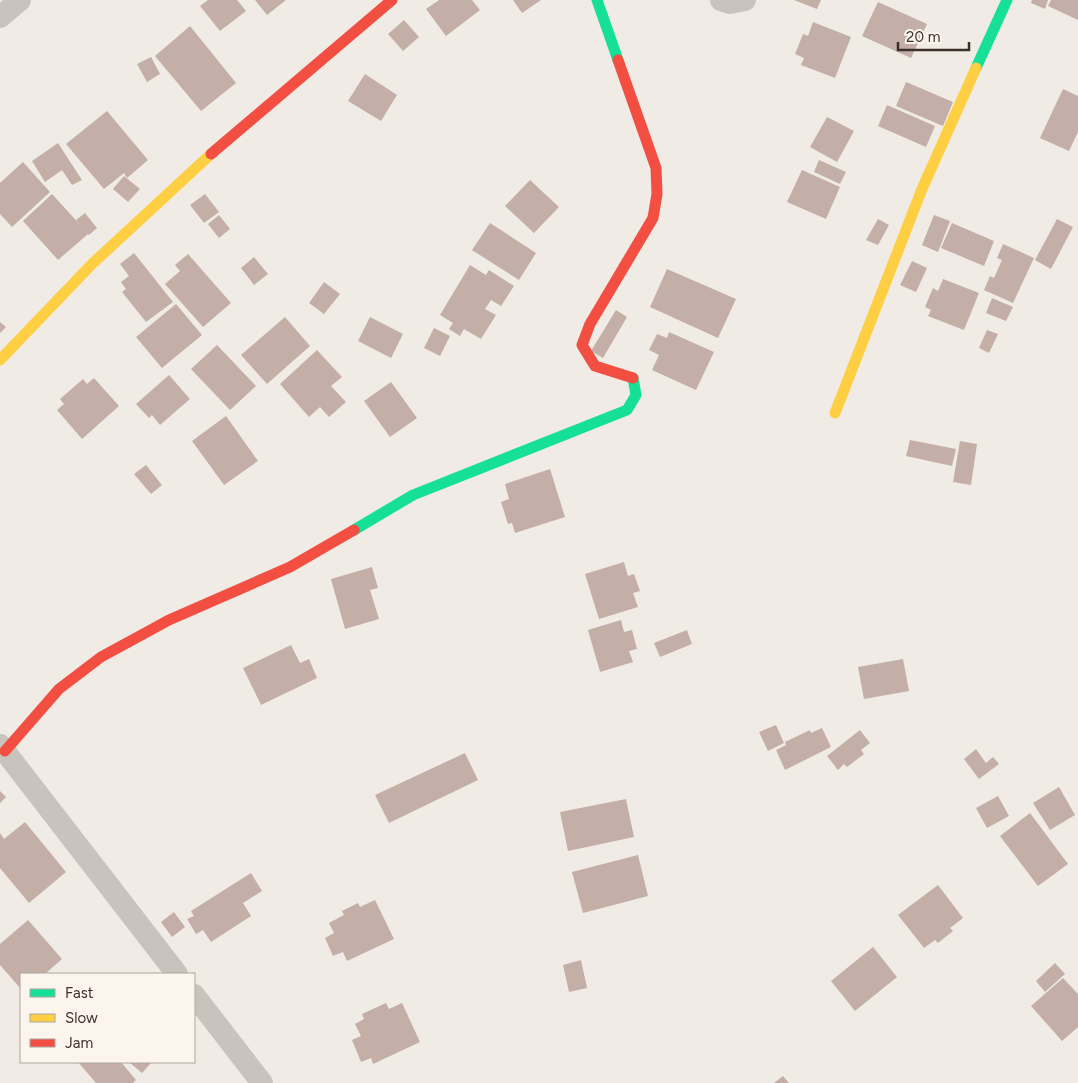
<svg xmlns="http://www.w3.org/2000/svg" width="1078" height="1083" font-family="Figtree,sans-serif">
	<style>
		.building { fill: #c3afa7 }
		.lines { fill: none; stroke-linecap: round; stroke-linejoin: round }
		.street { stroke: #c9c3be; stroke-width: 22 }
		.fast { stroke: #16e098; stroke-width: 11 }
		.slow { stroke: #ffcf43; stroke-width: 11 }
		.jam { stroke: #f24e42; stroke-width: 11 }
	</style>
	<rect width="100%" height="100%" fill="#f0ebe5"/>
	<path class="building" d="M208,0H237L246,11L220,31L200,6Z
		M255,0H286L267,15Z
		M439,0H472L480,10L446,36L426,9Z
		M513,0H541L522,13Z
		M794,0H821L817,9Z
		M1032,0H1048L1045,9L1031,3Z
		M1051,0H1078V20L1048,6Z
		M878,2L927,24L911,58L862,36Z
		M404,20L419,37L403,51L388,34Z
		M813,22L851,37L835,78L801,65L804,58L795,54L803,34L808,36Z
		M190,26L236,83L201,111L155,56Z
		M151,57L160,74L147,82L137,64Z
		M365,74L397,95L381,121L348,101Z
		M906,82L953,102L943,126L896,106Z
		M1063,89L1078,96V132L1069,151L1040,138Z
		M887,105L935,126L926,147L878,126Z
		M107,111L148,160L127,178L124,173L104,189L66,144Z
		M827,117L854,131L837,162L810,147Z
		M58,143L82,180L72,185L62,170L45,182L32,161Z
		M819,160L846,172L840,184L814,172Z
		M23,162L50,192L12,227L0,214V183Z
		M802,170L840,187L826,219L787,202Z
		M124,176L140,189L128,202L113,189Z
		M530,180L559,207L534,233L505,206Z
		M52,194L83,228L76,220L85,213L97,228L89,235L88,234L58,260L23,221Z
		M205,194L219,212L204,223L190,205Z
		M219,215L230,229L219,238L208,224Z
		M934,215L950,221L938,252L922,245Z
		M878,219L889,225L878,245L866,240Z
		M1057,219L1073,227L1051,269L1035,260Z
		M490,223L536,253L519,280L472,250Z
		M952,223L994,241L984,266L941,248Z
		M1003,244L1034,258L1013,303L984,290L990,276L994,278L1002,260L997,258Z
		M134,253L173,302L146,322L122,292L126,289L121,282L129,276L120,264Z
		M188,254L231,303L203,327L165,284L180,271L175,265Z
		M254,257L268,274L254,285L241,268Z
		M912,261L927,268L916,292L900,285Z
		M470,265L486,275L489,270L514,286L501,306L491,300L485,309L496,315L481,339L464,329L460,336L449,329L453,323L440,315Z
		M667,269L736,299L718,338L650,307Z
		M943,279L979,293L964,330L928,316L931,310L925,307L933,288L938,291Z
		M324,282L340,294L324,314L309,303Z
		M992,298L1013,307L1006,321L986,313Z
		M176,304L202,335L162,368L136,337Z
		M616,310L627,317L603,358L591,351Z
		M285,317L310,346L267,384L241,355Z
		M370,317L403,334L391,358L358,341Z
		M0,322L6,327L0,333Z
		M434,328L450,336L440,356L424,348Z
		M987,330L998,334L989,353L979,348Z
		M669,332L714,352L696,390L652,370L659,355L649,350L657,334L667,338Z
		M217,345L256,386L230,410L191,369Z
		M317,350L342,377L331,386L346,402L329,417L320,407L309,417L280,384Z
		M169,375L190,399L160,425L152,415L149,418L136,404Z
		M94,378L119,406L82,439L57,410L64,404L60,399L83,379L87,384Z
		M391,382L417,418L390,437L364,401Z
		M226,416L258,461L224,485L192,441Z
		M910,440L956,449L952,466L906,456Z
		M960,441L977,444L971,485L953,482Z
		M146,465L162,485L151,494L134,474Z
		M550,469L565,517L515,533L512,523L508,524L501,502L509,499L505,484Z
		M624,562L628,576L634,574L640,591L633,593L638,607L599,619L585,574Z
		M372,567L378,588L370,590L379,619L345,629L331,579Z
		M621,620L624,632L632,630L637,649L629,651L633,662L600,672L588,630Z
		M687,630L692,644L660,657L654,643Z
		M291,645L300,663L309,659L317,678L261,705L243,668Z
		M903,659L909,691L864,699L858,667Z
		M776,725L784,743L768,751L759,732Z
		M822,728L831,747L785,770L776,750L786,745L785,742L810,730L811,733Z
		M860,730L870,743L861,750L864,754L847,767L844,764L838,770L827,756Z
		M976,749L986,763L993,757L999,764L979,779L964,759Z
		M465,753L478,780L389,823L375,795Z
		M1059,787L1075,815L1050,830L1033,803Z
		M0,791L6,797L0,803Z
		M998,796L1009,816L987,828L976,808Z
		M626,799L634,837L568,851L560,812Z
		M1030,813L1068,864L1038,886L1000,836Z
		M25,822L66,872L29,903L0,868V833L4,839Z
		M638,855L648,896L583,913L572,872Z
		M251,873L262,891L243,903L251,916L211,942L203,930L196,934L187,919L194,916L191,911Z
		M938,885L963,918L950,928L953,931L938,943L935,940L924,948L898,915Z
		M375,900L394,939L347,961L343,952L333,956L325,938L334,933L329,923L344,915L342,911L358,903L360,907Z
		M174,912L185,927L172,937L161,922Z
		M28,920L62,959L45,974H21V989L0,965V944Z
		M873,947L897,977L855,1011L831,981Z
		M581,960L587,988L569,992L563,965Z
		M1055,963L1065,974L1045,992L1036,981Z
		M1063,978L1078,994V1027L1062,1041L1031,1006Z
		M386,1003L389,1009L402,1003L420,1042L373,1064L371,1058L361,1062L352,1040L361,1036L355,1024L364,1019L362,1014Z
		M78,1062H121L136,1080L133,1083H96Z
		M129,1062H152L142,1073Z
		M783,1076L789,1083H774Z"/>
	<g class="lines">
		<path class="street" d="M721,0L730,3L745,0
			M0,17L20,0
			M0,745L177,974
			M194,995L262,1083"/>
		<path class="fast" d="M597,0L618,60
			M976,68L1007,0
			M354,530L413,495L627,410L636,395L633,378"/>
		<path class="slow" d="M0,360L92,264L211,154
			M835,413L922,189L976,68"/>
		<path class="jam" d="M618,60L656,168L657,194L653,218L590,324L582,345L595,366L633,378
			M211,154L392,0
			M5,751L59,689L101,657L169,620L290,567L354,530"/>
	</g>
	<rect x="20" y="973" width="175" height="90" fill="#fbf5ee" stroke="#aea6a0"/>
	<rect x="30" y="989" width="25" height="8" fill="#16e098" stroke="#aea6a0"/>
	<text x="65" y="998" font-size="15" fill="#3b302b">Fast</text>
	<rect x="30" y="1014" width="25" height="8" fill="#ffcf43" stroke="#aea6a0"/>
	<text x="65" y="1023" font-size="15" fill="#3b302b">Slow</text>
	<rect x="30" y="1039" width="25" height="8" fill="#f24e42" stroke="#aea6a0"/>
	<text x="65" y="1048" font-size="15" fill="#3b302b">Jam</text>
	<path d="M898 42v8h71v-8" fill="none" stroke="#3b302b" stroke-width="2.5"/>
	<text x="906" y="42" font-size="15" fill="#3b302b" stroke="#fbf5ee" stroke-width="4" paint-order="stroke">20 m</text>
</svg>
